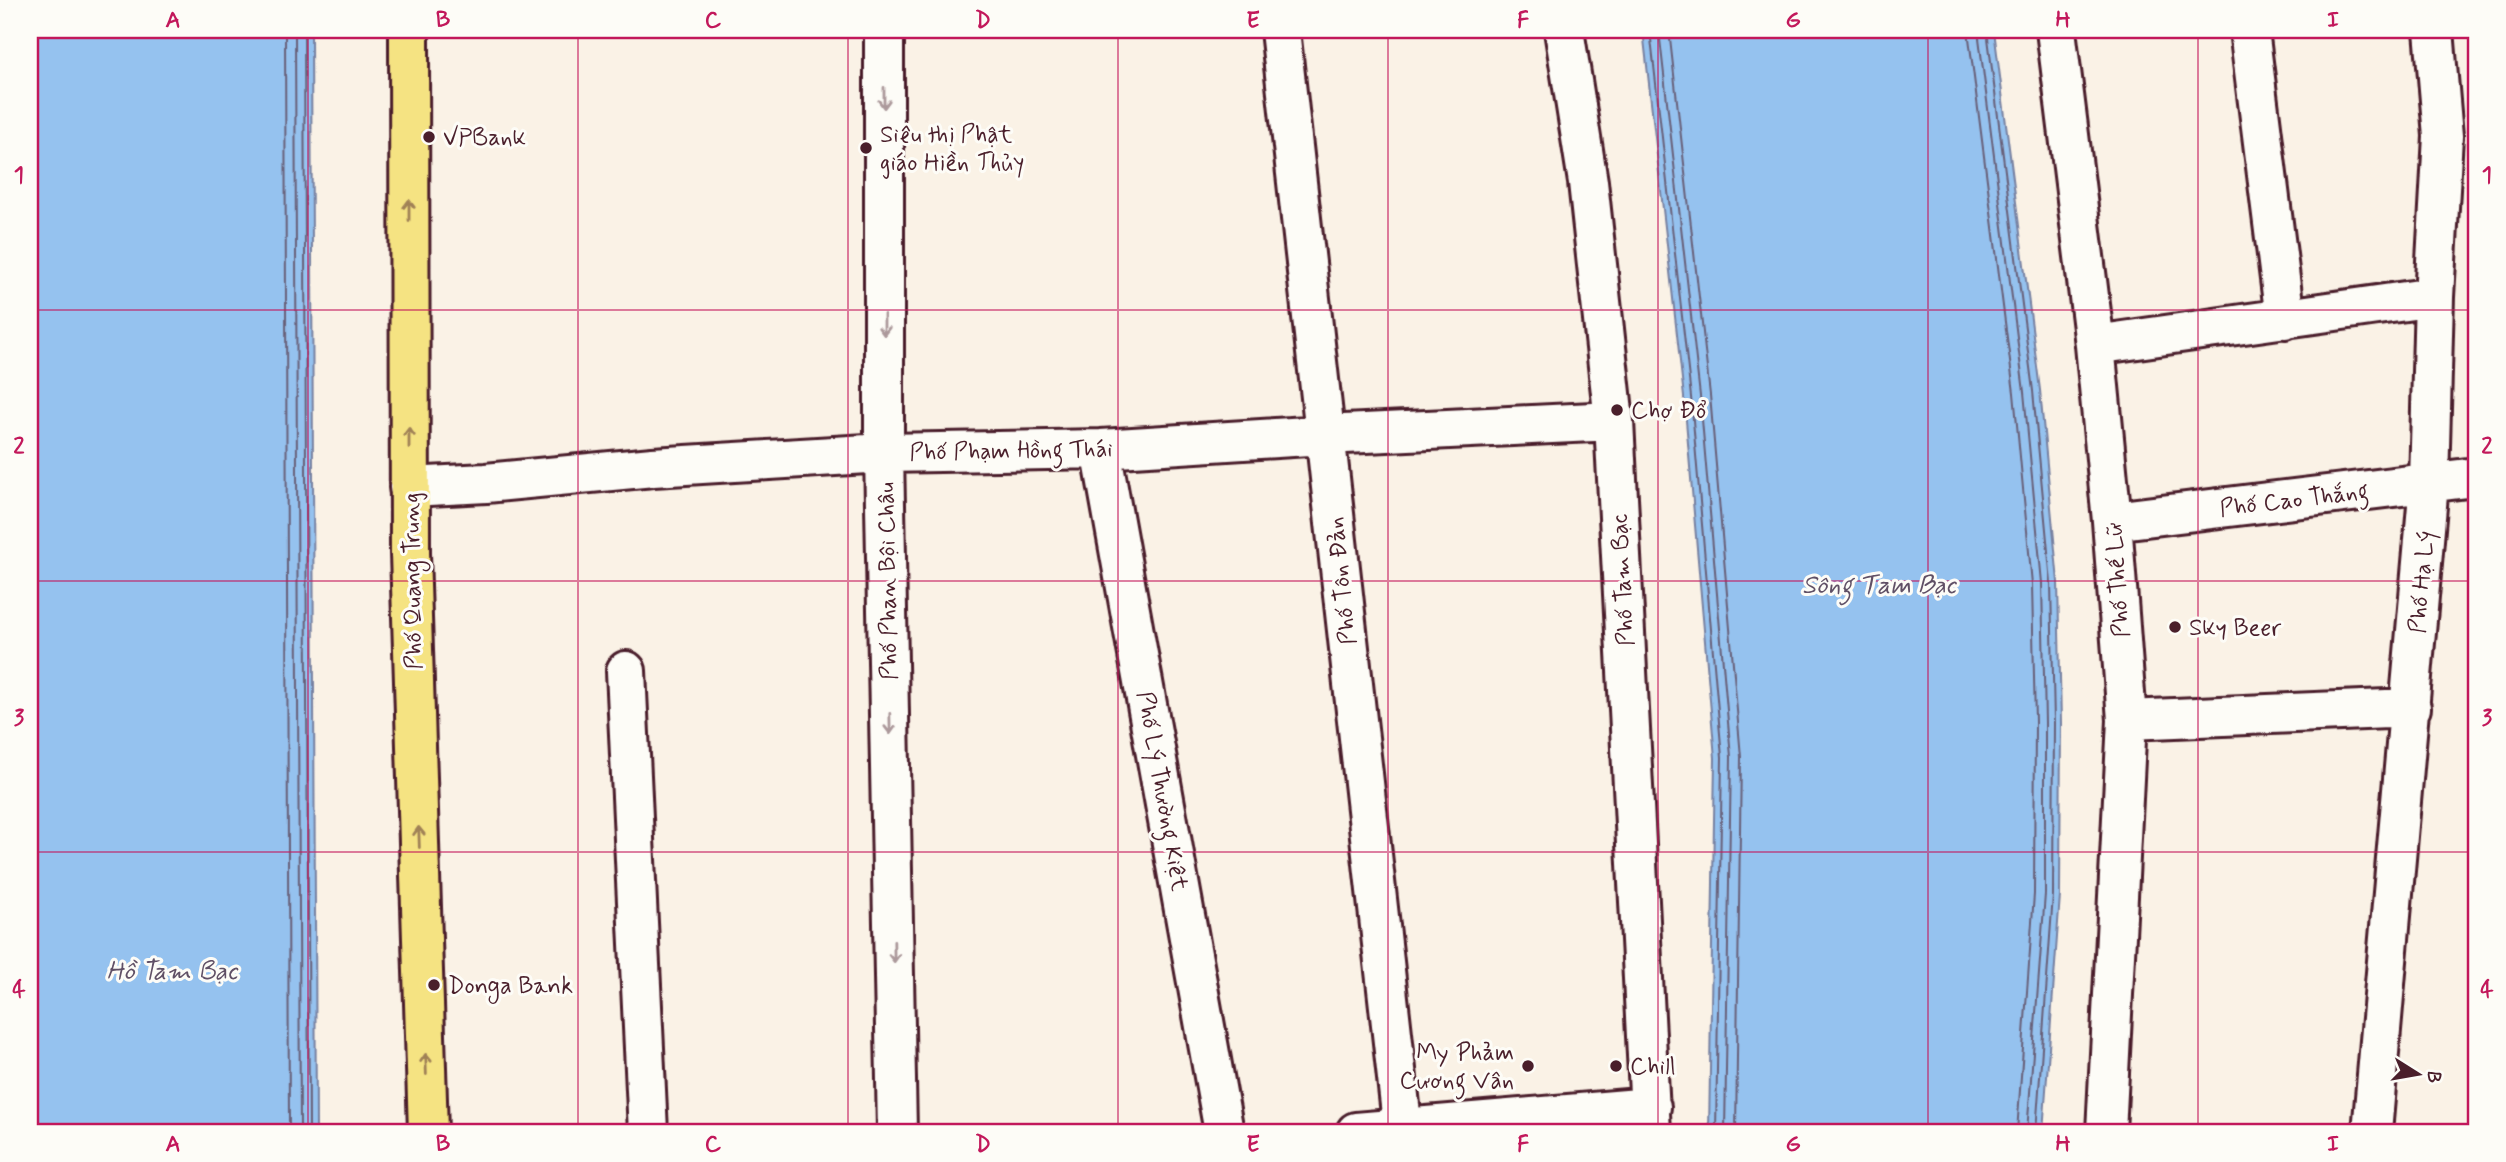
<svg xmlns="http://www.w3.org/2000/svg" width="2506" height="1162" font-family="Mynerve,sans-serif">
	<style>
		.water { fill: #95c2ef; stroke: #7781a1; stroke-width: 2 }
		.lines { fill: none; stroke-linecap: round; stroke-linejoin: round }
		.shore { stroke: #686079; stroke-width: 2 }
		.minor-casing { stroke: #4a1f2b; stroke-width: 44 }
		.major-casing { stroke: #4a1f2b; stroke-width: 44 }
		.minor { stroke: #fdfcf7; stroke-width: 38 }
		.major { stroke: #f5e382; stroke-width: 38 }
		.oneway { stroke: #ac999b }
		.oneway2 { stroke: #a08156 }
		.grid { fill: none; stroke: #c2185b; stroke-width: 2; stroke-opacity: 0.55 }
		.poi-dot { fill: #4a1f2b; stroke: #fdfcf7; stroke-width: 2.5 }
		.labels { text-anchor: middle; stroke-width: 6; stroke-linejoin: round; paint-order: stroke }
		.poi-label { font-size: 24px; fill: #4a1f2b; stroke: #fdfcf7; text-anchor: start }
		.street-label { font-size: 24px; fill: #4a1f2b; stroke: #fdfcf7 }
		.water-label { font-size: 26px; font-style: italic; fill: #605066; stroke: #fdfcf7 }
		.neatline { fill: none; stroke: #c2185b; stroke-width: 2.5 }
		.grid-label { font-size: 23px; text-anchor: middle; font-weight: bold; fill: #c2185b }
	</style>
	<rect width="100%" height="100%" fill="#faf2e6"/>
	<filter id="ink" filterUnits="userSpaceOnUse"><feTurbulence type="fractalNoise" baseFrequency=".0143" numOctaves="2"/><feDisplacementMap in="SourceGraphic" scale="14" xChannelSelector="R" yChannelSelector="G"/><feConvolveMatrix kernelMatrix="1 2 1 2 8 2 1 2 1" color-interpolation-filters="sRGB"/></filter>
	<g filter="url(#ink)">
		<path class="water" d="M30,30H311L316,1132H31Z
			M1643,30H1994L2040,390L2058,582L2061,723L2060,895L2043,1132H1709L1715,758L1684,397Z"/>
		<g class="lines">
			<path class="shore" d="M285,30L289,1132
				M295,30L300,1132
				M304,30L309,1132
				M1650,30L1691,397L1722,757L1716,1132
				M1659,30L1700,396L1731,757L1725,1132
				M1669,30L1710,395L1741,757L1736,1132
				M1968,30L2014,393L2032,584L2035,723L2034,894L2017,1132
				M1978,30L2024,392L2042,583L2045,723V894L2027,1132
				M1987,30L2033,391L2051,583L2054,723L2053,895L2036,1132"/>
			<defs>
				<path id="minor" d="M884,30V453L897,1132
					M1280,30L1403,1132
					M1564,30L1588,182L1614,421L1651,1132
					M2056,30L2095,345L2112,521L2127,720L2106,1132
					M2249,30L2285,319
					M2095,345L2434,297
					M1101,449L1224,1132
					M409,487L486,483L653,467L884,453L1101,449L1324,435L1614,421
					M2112,521L2476,477
					M626,671L648,1132
					M2127,720L2411,708
					M1356,1132L1651,1107
					M2372,1132L2429,483L2434,297L2443,136L2434,30"/>
				<path id="major" d="M409,30L410,553L428,1132"/>
			</defs>
			<use href="#minor" class="minor-casing"/>
			<use href="#major" class="major-casing"/>
			<use href="#minor" class="minor"/>
			<use href="#major" class="major"/>
		</g>
		<defs><path id="oneway-shaft" d="M-6 0H5M1.5-3L5.5 0L1.5 3" fill="none" stroke-width="1.6" stroke-linecap="round" stroke-linejoin="round" transform="scale(1.75)"/></defs>
		<g class="oneway">
			<use href="#oneway-shaft" transform="translate(884 98) rotate(90)"/>
			<use href="#oneway-shaft" transform="translate(884 325) rotate(90)"/>
			<use href="#oneway-shaft" transform="translate(890 724) rotate(89)"/>
			<use href="#oneway-shaft" transform="translate(894 952) rotate(89)"/>
		</g>
		<g class="oneway2">
			<use href="#oneway-shaft" transform="translate(409 210) rotate(-90)"/>
			<use href="#oneway-shaft" transform="translate(409 438) rotate(-90)"/>
			<use href="#oneway-shaft" transform="translate(419 837) rotate(-92)"/>
			<use href="#oneway-shaft" transform="translate(426 1064) rotate(-92)"/>
		</g>
	</g>
	<path class="grid" d="M308,30V1132M578,30V1132M848,30V1132M1118,30V1132M1388,30V1132M1658,30V1132M1928,30V1132M2198,30V1132M30,310H2476M30,581H2476M30,852H2476"/>
	<g class="poi-dot">
		<circle cx="429" cy="137" r="7"/>
		<circle cx="866" cy="148" r="7"/>
		<circle cx="1617" cy="410" r="7"/>
		<circle cx="2175" cy="627" r="7"/>
		<circle cx="434" cy="985" r="7"/>
		<circle cx="1528" cy="1066" r="7"/>
		<circle cx="1616" cy="1066" r="7"/>
	</g>
	<g class="labels">
		<g class="poi-label">
			<text x="880" y="142">Siêu thị Phật<tspan x="880" dy="28">giáo Hiền Thủy</tspan></text>
			<text x="443" y="145">VPBank</text>
			<text x="1631" y="418">Chợ Đổ</text>
			<text x="2189" y="635">Sky Beer</text>
			<text x="448" y="993">Donga Bank</text>
			<text x="1514" y="1060" text-anchor="end">My Phảm<tspan x="1514" dy="28">Cương Vân</tspan></text>
			<text x="1630" y="1074">Chill</text>
		</g>
		<g class="street-label">
			<text transform="translate(1011 450) rotate(-1)" y="8">Phố Phạm Hồng Thái</text>
			<text transform="translate(2294 499) rotate(-7)" y="8">Phố Cao Thắng</text>
			<text transform="translate(1622 580) rotate(-93)" y="8">Phố Tam Bạc</text>
			<text transform="translate(2117 580) rotate(-94)" y="8">Phố Thế Lữ</text>
			<text transform="translate(412 581) rotate(-91)" y="8">Phố Quang Trung</text>
			<text transform="translate(887 581) rotate(-91)" y="8">Phố Phan Bội Châu</text>
			<text transform="translate(1341 581) rotate(-96)" y="8">Phố Tôn Đản</text>
			<text transform="translate(2421 582) rotate(-85)" y="8">Phố Hạ Lý</text>
			<text transform="translate(1163 791) rotate(80)" y="8">Phố Lý Thường Kiệt</text>
		</g>
		<g class="water-label">
			<text x="1879" y="593">Sông Tam Bạc</text>
			<text x="172" y="979">Hồ Tam Bạc</text>
		</g>
	</g>
	<rect width="2506" height="1162" fill="none" stroke="#fdfcf7" stroke-width="77"/>
	<g transform="translate(2418 1074) rotate(101)" stroke="#fdfcf7" stroke-width="5" paint-order="stroke">
	<path d="M0-5L12 26L0 18L-12 26Z" fill="#4a1f2b"/>
	<text y="-10" font-size="19" font-weight="bold" text-anchor="middle" fill="#4a1f2b">B</text>
	</g>
	<rect x="38" y="38" width="2430" height="1086" class="neatline"/>
	<g class="grid-label">
		<text x="173" y="27">A</text>
		<text x="443" y="27">B</text>
		<text x="713" y="27">C</text>
		<text x="983" y="27">D</text>
		<text x="1253" y="27">E</text>
		<text x="1523" y="27">F</text>
		<text x="1793" y="27">G</text>
		<text x="2063" y="27">H</text>
		<text x="2333" y="27">I</text>
		<text x="19" y="182">1</text>
		<text x="2487" y="182">1</text>
		<text x="19" y="453">2</text>
		<text x="2487" y="453">2</text>
		<text x="19" y="725">3</text>
		<text x="2487" y="725">3</text>
		<text x="19" y="996">4</text>
		<text x="2487" y="996">4</text>
		<text x="173" y="1151">A</text>
		<text x="443" y="1151">B</text>
		<text x="713" y="1151">C</text>
		<text x="983" y="1151">D</text>
		<text x="1253" y="1151">E</text>
		<text x="1523" y="1151">F</text>
		<text x="1793" y="1151">G</text>
		<text x="2063" y="1151">H</text>
		<text x="2333" y="1151">I</text>
	</g>
</svg>
